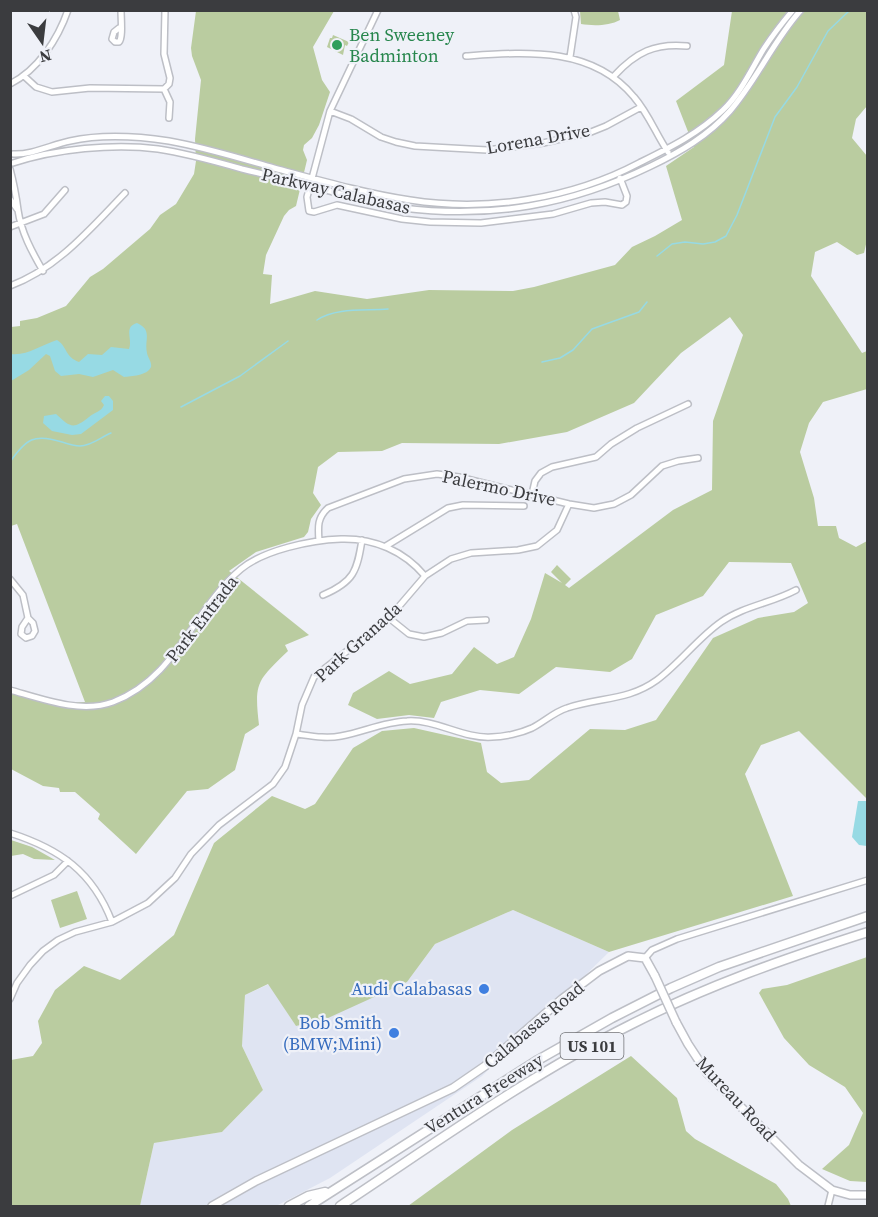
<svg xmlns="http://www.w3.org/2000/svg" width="878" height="1217" font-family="'Source Serif 4',serif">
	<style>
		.built { fill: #dfe4f2 }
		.green { fill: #bacca0 }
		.water { fill: #97dae4 }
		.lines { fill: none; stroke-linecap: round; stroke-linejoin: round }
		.stream { stroke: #97dae4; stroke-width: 1.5 }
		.minor-casing { stroke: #bdbfc6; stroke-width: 8 }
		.major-casing { stroke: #bdbfc6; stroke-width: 10 }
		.highway-casing { stroke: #bdbfc6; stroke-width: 11 }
		.minor { stroke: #fff; stroke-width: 5 }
		.major { stroke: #fff; stroke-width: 7 }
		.highway { stroke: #fff; stroke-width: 8 }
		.major-bridge-casing { stroke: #bdbfc6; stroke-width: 10; stroke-linecap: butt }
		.major-bridge { stroke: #fff; stroke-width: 7 }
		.leisure-dot { fill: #2e9e5b; stroke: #eff1f8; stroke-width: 2 }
		.shop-dot { fill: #3f7fe0; stroke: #eff1f8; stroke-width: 2 }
		.labels { text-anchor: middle; stroke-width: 4.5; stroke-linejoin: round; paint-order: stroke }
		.shield { fill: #eff1f8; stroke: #717276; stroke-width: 1.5 }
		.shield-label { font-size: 16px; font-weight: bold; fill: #3b3c3f }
		.leisure-label { font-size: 18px; fill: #27864d; stroke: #eff1f8; text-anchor: start }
		.street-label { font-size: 18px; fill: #3b3c3f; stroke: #eff1f8 }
		.shop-label { font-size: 18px; fill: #366cbe; stroke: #eff1f8; text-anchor: end }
	</style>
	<rect width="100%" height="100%" fill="#eff1f8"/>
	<path class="built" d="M513,910L609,952L482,1076L330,1178L276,1206H140L154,1143L222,1132L263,1090L242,1046L245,995L269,984L296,1026L407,982L435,944Z"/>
	<path class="green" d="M196,11H334L313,47L322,80L330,92L319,125L312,138L304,145L303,150L307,160L296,206L289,210L284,216L266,255L263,274L272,275L270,304L315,291L367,299L429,290L513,291L534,287L615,265L632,247L655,236L682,220L666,166L694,147L676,101L724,65L732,11H867V106L856,119L852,138L867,156V240L864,253L857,255L837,242L815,252L811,276L862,353L867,351V389L823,402L809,423L800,452L814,498L818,526H836L839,538L856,547L867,541V799L799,731L761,745L745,774L793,896L609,952L513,910L435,944L407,982L328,1018L296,1026L268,984L245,995L242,1046L263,1090L222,1132L154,1143L140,1206H11V1060L33,1056L42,1043L38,1021L55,990L84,966L120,980L174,935L214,843L272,796L305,809L315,804L353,748L382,731L414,728L481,743L487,772L501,783L529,780L590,729L625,730L656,720L713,638L758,618L794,612L808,603L791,563L729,562L703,596L656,615L632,659L610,672L556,667L519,694L480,690L441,702L434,718L409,715L377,719L348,705L353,693L389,671L410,684L452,674L474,647L497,664L514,657L531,619L545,573L562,583L551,572L557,565L571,579L565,585L569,588L673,510L712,490L713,421L743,335L730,317L681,353L634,403L567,432L499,444L402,443L382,451L338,452L318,467L313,493L321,505L311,519L308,532L304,537L256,552L229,571L309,635L285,645L288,651C257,681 254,682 259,725L245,734L235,770L208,789L187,791L136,854L98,819L100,814L75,792H60L59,788L43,786L11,769L10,690L58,703L85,702L17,524L11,526V327L20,326V321L37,318L66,306L90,277L103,269L150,229L160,215L176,204L194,174L196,161L195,139L201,80L192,56L191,48Z
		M580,11H618L620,20C609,26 593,26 581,24Z
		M333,35L349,42L347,46L345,45L343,55L327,47L330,38H332Z
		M11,840L32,847L55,860L34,859L23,854L11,856Z
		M77,891L87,919L60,928L51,900Z
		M867,957V1182L850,1181L822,1169L849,1145L863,1113L845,1087L809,1065L784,1038L759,993L762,989L787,985Z
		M631,1056L677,1098L686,1131L695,1139L776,1184L788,1199L791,1206H408L512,1130Z"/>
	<path class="water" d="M137,323C153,330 144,340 147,353C148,358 152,362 151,367C147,376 131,376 124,377L113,370L93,377L79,374L61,376L55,371L50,356L46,354L29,370L11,381V354C27,356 41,345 57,340C67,346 65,357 79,362L88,354L102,355L111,347L129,349C133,339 123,327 137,323Z
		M105,396H109L113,401V410L81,434L72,435L52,431L43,423L44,416L56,414C70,427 73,430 89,417C95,412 101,412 104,405L101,401Z
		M858,801H867V846L859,845L852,837Z"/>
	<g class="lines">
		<path class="stream" d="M657,256L672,244L685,242L703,244L715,242L726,236L737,215L775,117L797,87L828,31L850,10
			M317,320C336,307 366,311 388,309
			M542,362L560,358L573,350L592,329L639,312L647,302
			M181,407L240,376L288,341
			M10,462C26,439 34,433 62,442C68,444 74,446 80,446C91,446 101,437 111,433"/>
		<defs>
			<path id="minor" d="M378,10L330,111L307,197L309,211L314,212L337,205L402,219L430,222L481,223L553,214L591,203L605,202L622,205L626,202L627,196L620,178
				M119,28L114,32L112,39L115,42H119C123,38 121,19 121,10
				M466,56C526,52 592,46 634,97C648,113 656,134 668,152
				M570,57L576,17L574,10
				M24,76L36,87L52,92L90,88L164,89
				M614,76C636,52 655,43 687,46
				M10,84C38,70 58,39 68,10
				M164,89L169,84L170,78L164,54L165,10
				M164,89L170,102L169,118
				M330,111L351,119L381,137L396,142L415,146L487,150L543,143L591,132L606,126L641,107
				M13,154C32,155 51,145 70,141C102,134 136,136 169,141C204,147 239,158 274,168C319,180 364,193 410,200C487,212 571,199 639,163C669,148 698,134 723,110C740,94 751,70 763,50C772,36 782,23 793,10
				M13,163C55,149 114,143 158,149C186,153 214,161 242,169C296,182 349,197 402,208C492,219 571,205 651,166C680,152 708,136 730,111C757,80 773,41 801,10
				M10,169C14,184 16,195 18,210C21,232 32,252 43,271
				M10,199L17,209
				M10,227L44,214L65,190
				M10,286C58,268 90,229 125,193
				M532,494L535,481L541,473L552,467L596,457L611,444L637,428L688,404
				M319,541C318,527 317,518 328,508L404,479L437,474L459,477L569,504L594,508L614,504L631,495L662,466L678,461L698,458
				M386,546L448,508L463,505L524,506
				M10,579L23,595L28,618L33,623L35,631L32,636L26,638L21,634L22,627L28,618
				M323,595C354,582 357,571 362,540
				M389,618L409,634L424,637L442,633L467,621L486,620
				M10,690C42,699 81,714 113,702C177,678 193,609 241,569C264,550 311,540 341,539C374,538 404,551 425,576
				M296,734C311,736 326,739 341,736C363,732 384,722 407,721C436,719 463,739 492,737C504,737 521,733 532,728C544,722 554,712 567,708C600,697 628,701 657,680C680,663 698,638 721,622C744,606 772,603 796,590
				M10,833C60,849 93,872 112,922
				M10,896L54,875L68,861
				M645,958L652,950L677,939L868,880
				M10,999L17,983L30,965L43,951L58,940L75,932L112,922L148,903L175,878L191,854L219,825L273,784L285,767L296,734L302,705L314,677L389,618L425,576L451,559L471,553L518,550L537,546L557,530L569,504
				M828,1206L832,1190"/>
			<path id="major" d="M676,1022L688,1044L707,1073L799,1165L832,1190L850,1195H868
				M212,1206L256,1181L453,1088L485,1066L562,999L599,971L628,956L645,958L655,976"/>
			<path id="highway" d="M289,1206L308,1196L325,1192
				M309,1206L538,1060L612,1018L671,988L719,967L868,916
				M340,1206C434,1144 528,1076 630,1025C706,986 786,958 868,932"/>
		</defs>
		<use href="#minor" class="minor-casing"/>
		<use href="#major" class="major-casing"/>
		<use href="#highway" class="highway-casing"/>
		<use href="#minor" class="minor"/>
		<use href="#major" class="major"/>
		<use href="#highway" class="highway"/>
		<defs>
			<path id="major-bridge" d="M655,976L676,1022"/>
		</defs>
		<use href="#major-bridge" class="major-bridge-casing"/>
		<use href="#major-bridge" class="major-bridge"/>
	</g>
	<circle class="leisure-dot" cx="337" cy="45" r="6"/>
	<g class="shop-dot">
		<circle cx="484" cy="989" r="6"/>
		<circle cx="394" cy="1033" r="6"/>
	</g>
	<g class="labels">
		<rect class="shield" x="560.5" y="1033" width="63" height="26" rx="4.5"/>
		<g class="shield-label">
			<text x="592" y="1052">US 101</text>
		</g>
		<g class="leisure-label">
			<text x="349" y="41">Ben Sweeney<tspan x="349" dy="21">Badminton</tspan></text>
		</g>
		<g class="street-label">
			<text transform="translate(538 139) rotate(-10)" y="6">Lorena Drive</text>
			<text transform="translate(336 191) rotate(13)" y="6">Parkway Calabasas</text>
			<text transform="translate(499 488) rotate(12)" y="6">Palermo Drive</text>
			<text transform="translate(202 619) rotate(-52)" y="6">Park Entrada</text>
			<text transform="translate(358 642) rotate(-42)" y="6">Park Granada</text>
			<text transform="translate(534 1025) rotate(-40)" y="6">Calabasas Road</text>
			<text transform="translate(484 1094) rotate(-32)" y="6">Ventura Freeway</text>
			<text transform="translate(736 1099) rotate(47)" y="6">Mureau Road</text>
		</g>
		<g class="shop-label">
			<text x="472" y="995">Audi Calabasas</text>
			<text x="382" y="1029">Bob Smith<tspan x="382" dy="21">(BMW;Mini)</tspan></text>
		</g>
	</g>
	<rect width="878" height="1217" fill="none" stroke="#3b3c3f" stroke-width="24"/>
	<g transform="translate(42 42) rotate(166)" stroke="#eff1f8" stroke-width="4.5" paint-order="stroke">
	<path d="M0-4.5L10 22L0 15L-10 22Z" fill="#3b3c3f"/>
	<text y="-9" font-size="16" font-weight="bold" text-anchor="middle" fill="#3b3c3f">N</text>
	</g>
</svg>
